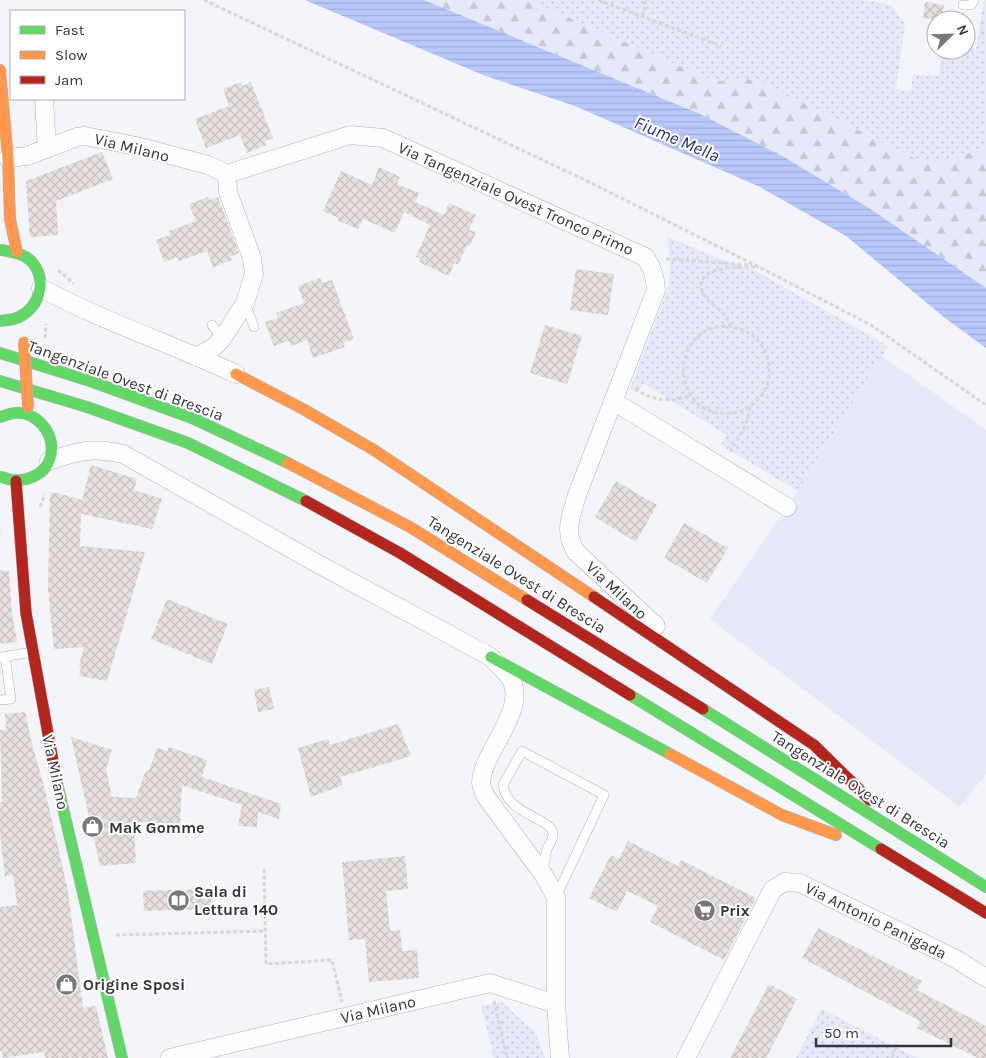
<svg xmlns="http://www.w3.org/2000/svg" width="986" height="1058" font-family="Karla,sans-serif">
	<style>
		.grass { fill: url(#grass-dots) }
		.forest { fill: url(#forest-firs) }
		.pitch { fill: #e5e9f8 }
		.water { fill: url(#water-rules) }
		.building { fill: url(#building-cross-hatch) }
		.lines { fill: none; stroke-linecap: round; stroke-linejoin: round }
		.lane-casing { stroke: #b1b2b6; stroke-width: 10 }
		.street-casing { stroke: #b1b2b6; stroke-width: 19 }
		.fast-casing { stroke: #b1b2b6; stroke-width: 12 }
		.slow-casing { stroke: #b1b2b6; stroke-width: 12 }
		.jam-casing { stroke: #b1b2b6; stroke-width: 12 }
		.path { stroke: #d8d8da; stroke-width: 3; stroke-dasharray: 4 2.5; stroke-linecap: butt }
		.lane { stroke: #fdfefe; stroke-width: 9 }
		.street { stroke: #fdfefe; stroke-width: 18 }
		.fast { stroke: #63d668; stroke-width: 11 }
		.slow { stroke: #ff974d; stroke-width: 11 }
		.jam { stroke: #b3261e; stroke-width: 11 }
		.slow-bridge-casing { stroke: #b1b2b6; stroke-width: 12; stroke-linecap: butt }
		.slow-bridge { stroke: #ff974d; stroke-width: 11 }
		.labels { text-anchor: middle; stroke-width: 4; stroke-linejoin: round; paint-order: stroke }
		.street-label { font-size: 16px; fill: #343538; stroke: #fff }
		.poi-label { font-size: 16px; font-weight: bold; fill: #343538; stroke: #fff; text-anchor: start }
		.water-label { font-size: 18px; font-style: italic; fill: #222d7b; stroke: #fff }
	</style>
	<defs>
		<pattern id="grass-dots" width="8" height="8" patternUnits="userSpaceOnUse" patternTransform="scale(1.25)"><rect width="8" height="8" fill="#e5e9f8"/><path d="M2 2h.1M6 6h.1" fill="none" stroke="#c5c8d5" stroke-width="1.8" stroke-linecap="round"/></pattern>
		<pattern id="forest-firs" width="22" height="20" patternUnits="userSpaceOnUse" patternTransform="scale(1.25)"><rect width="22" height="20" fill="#e5e9f8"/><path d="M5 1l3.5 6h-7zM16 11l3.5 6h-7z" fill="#c5c8d5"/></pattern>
		<pattern id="water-rules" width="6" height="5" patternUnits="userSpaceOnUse" patternTransform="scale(1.25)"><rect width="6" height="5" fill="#b9c8fb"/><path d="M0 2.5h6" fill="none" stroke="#a0acd8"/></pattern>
		<pattern id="building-cross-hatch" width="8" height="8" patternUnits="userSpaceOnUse" patternTransform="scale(1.25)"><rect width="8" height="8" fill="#e7e0de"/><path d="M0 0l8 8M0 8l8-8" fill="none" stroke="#c7c1bf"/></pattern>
	</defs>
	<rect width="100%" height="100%" fill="#f4f5fa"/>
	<path class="grass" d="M528,0H863L891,5L905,24L896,89L911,91L913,74L939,76L942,50H966V48L976,49L984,0H986V146C964,156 944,163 920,161L764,83C744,77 736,78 716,82Z
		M668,237L715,257L754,270L888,346L798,491L721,445L727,435L644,384L637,393L630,389L669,285L670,269Z
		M502,1002L536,1034L545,1058H494L481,1005Z
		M822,1009L917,1058H796Z"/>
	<path class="forest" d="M424,0H528L716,82C736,78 744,77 764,83L920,161C944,163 964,156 986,146V288L869,208L784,157L700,114Z"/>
	<path class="pitch" d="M882,356L986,430V774L960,807L710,619L798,491Z"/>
	<path class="water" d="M305,0H424L700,114L784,157L869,208L986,288V348L945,318L846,236L760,187L575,106L483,75Z"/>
	<path class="building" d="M925,2L944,5L942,20L923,18Z
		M241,82L243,86L251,82L273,138L265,141L266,145L247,153L240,135L206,148L195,119L229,106L223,89Z
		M102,152L113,179L56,201L58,235L30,237L26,181Z
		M379,167L400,177L397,184L419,193L415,202L444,215L449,203L476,215L469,230L476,232L470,246L467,245L458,265L454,263L449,276L419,262L421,259L416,257L430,225L404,212L395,233L363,219L358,229L337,220L339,218L323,211L341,171L372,185Z
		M208,197L209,200L218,197L239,253L230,257L232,260L213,267L207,251L179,261L177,257L164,262L156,240L170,235L169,231L196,221L189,204Z
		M576,269L614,274L608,315L570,310Z
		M320,278L322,283L332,280L354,339L343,343L345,347L313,358L307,340L291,346L289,341L274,346L265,322L278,318L276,313L304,303L298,286Z
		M545,325L582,336L567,384L530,373Z
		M91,465L137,479L134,490L162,499L152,529L81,514L80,546L145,552L107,681L79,676L81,668L79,666L84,647L54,649L48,589L50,493H57L82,500Z
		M616,481L657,505L636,542L595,517Z
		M684,523L728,548L707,583L664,558Z
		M0,571H9L12,614L17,642L0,644Z
		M167,599L228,624L212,664L151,639Z
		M269,687L274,709L258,712L254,690Z
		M25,712L33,748L44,786L68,891L83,1008L96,1006L108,1058H45L44,1052L3,1058L2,1051H0V907L17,905L13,875L5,876L0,833V802H2L0,730H6L5,714Z
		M398,724L411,756L340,777L343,785L311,797L298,748L328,739L330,745Z
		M71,737L112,750L106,769L112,797L136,798L146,770L149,771L157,748L167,751L169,747L207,760L202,777L281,804L279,819L258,812L257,827L238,826L242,805L182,785L180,824L134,822L136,863L100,866Z
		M628,841L678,866L681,860L756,898L724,960L650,922L658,906L627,891L617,912L589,898L611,855L619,859Z
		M405,856L408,889L386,891L390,931L400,930L402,951L417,950L419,978L369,982L365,939L349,940L342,862Z
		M211,889L212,909L144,911L143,891Z
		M818,928L922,981L917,990L986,1026V1058H978L917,1028L920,1021L802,958Z
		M769,984L797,999L766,1058H730Z"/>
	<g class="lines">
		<defs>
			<path id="lane" d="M963,5H971L974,0
				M245,303L254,327
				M212,325L222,339
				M1,657L33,652
				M0,700L11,699L5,656
				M543,872C544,865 545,856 547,849C549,844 553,840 553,834C551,817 507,815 503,785L522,751L604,795L556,897"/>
			<path id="street" d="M44,99L47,149
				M8,158L27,156L77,137L85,136L136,146L208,165L227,174
				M227,174L350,135L383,138L645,257C653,268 655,277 656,290L577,495C571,518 563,530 576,552L656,626
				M41,288C104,322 172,344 236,374
				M198,356L214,347L222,339L245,303L254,274L252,258L228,192L227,174
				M613,401L787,507
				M49,461C78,451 92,447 123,454L320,565L491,657C498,665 510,674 513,684C523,715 483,752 481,782C481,787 484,792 486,797L543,874L556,897V1004L560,1058
				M170,1058L490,983L556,1004
				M686,1058L773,889L785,882L800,883L956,959L986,978"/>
			<path id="fast" d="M0,321C6,320 14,320 19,317C40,307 48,279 31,261C23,253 12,252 2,250
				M0,353L90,381L192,418L288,463
				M0,381L87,407L188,443L306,501
				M0,417C5,416 10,413 15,413C36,411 55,433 51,454C47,477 21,485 2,477
				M491,657L670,754
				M630,695L881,849
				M703,709L986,887
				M57,783L122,1058"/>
			<path id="slow" d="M0,70L8,158L10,219L17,252
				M236,374L303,409L374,450L594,597
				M288,463L410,527L527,600
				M670,754L782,815L836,835"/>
			<path id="jam" d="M16,481L26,613L57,783
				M306,501L400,553L630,695
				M594,597L814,745L870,800
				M527,600L703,709
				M881,849L986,913"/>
		</defs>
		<use href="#lane" class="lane-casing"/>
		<use href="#street" class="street-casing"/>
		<use href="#fast" class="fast-casing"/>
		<use href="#slow" class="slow-casing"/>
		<use href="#jam" class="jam-casing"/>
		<path class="path" d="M204,0L583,179L759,267L871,325L986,405
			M598,0L721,46
			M643,17L646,0
			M666,259L752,265
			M58,270L74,284
			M732,326C723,326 714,326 706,331C671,349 678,409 720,413C730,414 739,413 749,407C759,400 768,389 769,376C771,358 763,341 747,332C743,329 737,329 733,327C729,324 727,318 724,314C715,305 699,297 701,282C708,265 743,267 759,267
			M45,338L46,324
			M635,389C655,401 669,403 691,395
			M730,452C738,438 749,423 750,406
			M40,507L45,494
			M264,869L266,964L332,960L342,1002
			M116,935L265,931
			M494,1001L507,1058
			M892,1058L897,1044"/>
		<use href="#lane" class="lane"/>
		<use href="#street" class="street"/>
		<use href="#fast" class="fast"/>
		<use href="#slow" class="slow"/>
		<use href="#jam" class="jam"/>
		<defs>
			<path id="slow-bridge" d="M24,342L28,407"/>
		</defs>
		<use href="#slow-bridge" class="slow-bridge-casing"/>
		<use href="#slow-bridge" class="slow-bridge"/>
	</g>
	<defs>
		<symbol id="shop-disc" viewBox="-11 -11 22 22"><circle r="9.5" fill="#77787c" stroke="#fff"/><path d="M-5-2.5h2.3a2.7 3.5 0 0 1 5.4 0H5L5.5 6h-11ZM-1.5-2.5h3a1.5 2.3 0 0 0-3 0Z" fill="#fff"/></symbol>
		<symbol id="library-disc" viewBox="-11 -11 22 22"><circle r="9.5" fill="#77787c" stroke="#fff"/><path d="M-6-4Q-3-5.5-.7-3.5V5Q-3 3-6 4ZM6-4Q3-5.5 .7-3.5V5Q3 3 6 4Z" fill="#fff"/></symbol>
		<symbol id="supermarket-disc" viewBox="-11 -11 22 22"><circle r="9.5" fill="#77787c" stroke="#fff"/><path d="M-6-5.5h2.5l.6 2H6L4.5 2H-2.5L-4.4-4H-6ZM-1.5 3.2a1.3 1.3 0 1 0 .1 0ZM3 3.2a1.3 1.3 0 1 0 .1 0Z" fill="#fff"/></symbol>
	</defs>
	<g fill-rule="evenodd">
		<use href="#shop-disc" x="80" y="814" width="25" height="25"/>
		<use href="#library-disc" x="166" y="888" width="25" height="25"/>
		<use href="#supermarket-disc" x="692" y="898" width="25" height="25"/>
		<use href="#shop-disc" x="54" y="972" width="25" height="25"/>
	</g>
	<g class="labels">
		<g class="street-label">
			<text transform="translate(132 147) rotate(14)" y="6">Via Milano</text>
			<text transform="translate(516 198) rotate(24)" y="6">Via Tangenziale Ovest Tronco Primo</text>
			<text transform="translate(126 380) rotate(20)" y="6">Tangenziale Ovest di Brescia</text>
			<text transform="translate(517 574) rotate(32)" y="6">Tangenziale Ovest di Brescia</text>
			<text transform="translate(617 590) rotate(43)" y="6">Via Milano</text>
			<text transform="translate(56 772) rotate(78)" y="6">Via Milano</text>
			<text transform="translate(861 789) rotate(32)" y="6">Tangenziale Ovest di Brescia</text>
			<text transform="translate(876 920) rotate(26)" y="6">Via Antonio Panigada</text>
			<text transform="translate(378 1009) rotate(-13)" y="6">Via Milano</text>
		</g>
		<g class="poi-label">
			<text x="109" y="833">Mak Gomme</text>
			<text x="194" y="897">Sala di<tspan x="194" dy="18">Lettura 140</tspan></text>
			<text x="720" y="916">Prix</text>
			<text x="83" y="990">Origine Sposi</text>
		</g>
		<g class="water-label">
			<text transform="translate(677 139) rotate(23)" y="6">Fiume Mella</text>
		</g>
	</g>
	<rect x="10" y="10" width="175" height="90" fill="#ffffff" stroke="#aeaeaf"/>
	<rect x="20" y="26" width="25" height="8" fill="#63d668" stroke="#aeaeaf"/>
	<text x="55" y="35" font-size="15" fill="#343538">Fast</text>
	<rect x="20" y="51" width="25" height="8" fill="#ff974d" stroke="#aeaeaf"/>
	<text x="55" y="60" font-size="15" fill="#343538">Slow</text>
	<rect x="20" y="76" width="25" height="8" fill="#b3261e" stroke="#aeaeaf"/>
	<text x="55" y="85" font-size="15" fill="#343538">Jam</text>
	<g transform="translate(951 35) rotate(67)"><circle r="24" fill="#ffffff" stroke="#aeaeaf"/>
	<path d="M0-4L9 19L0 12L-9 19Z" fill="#77787c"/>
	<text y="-8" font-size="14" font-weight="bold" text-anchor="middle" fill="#343538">N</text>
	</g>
	<path d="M816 1038v8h135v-8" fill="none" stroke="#343538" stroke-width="2.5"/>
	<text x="824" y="1038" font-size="15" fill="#343538" stroke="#ffffff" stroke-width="4" paint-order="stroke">50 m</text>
</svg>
